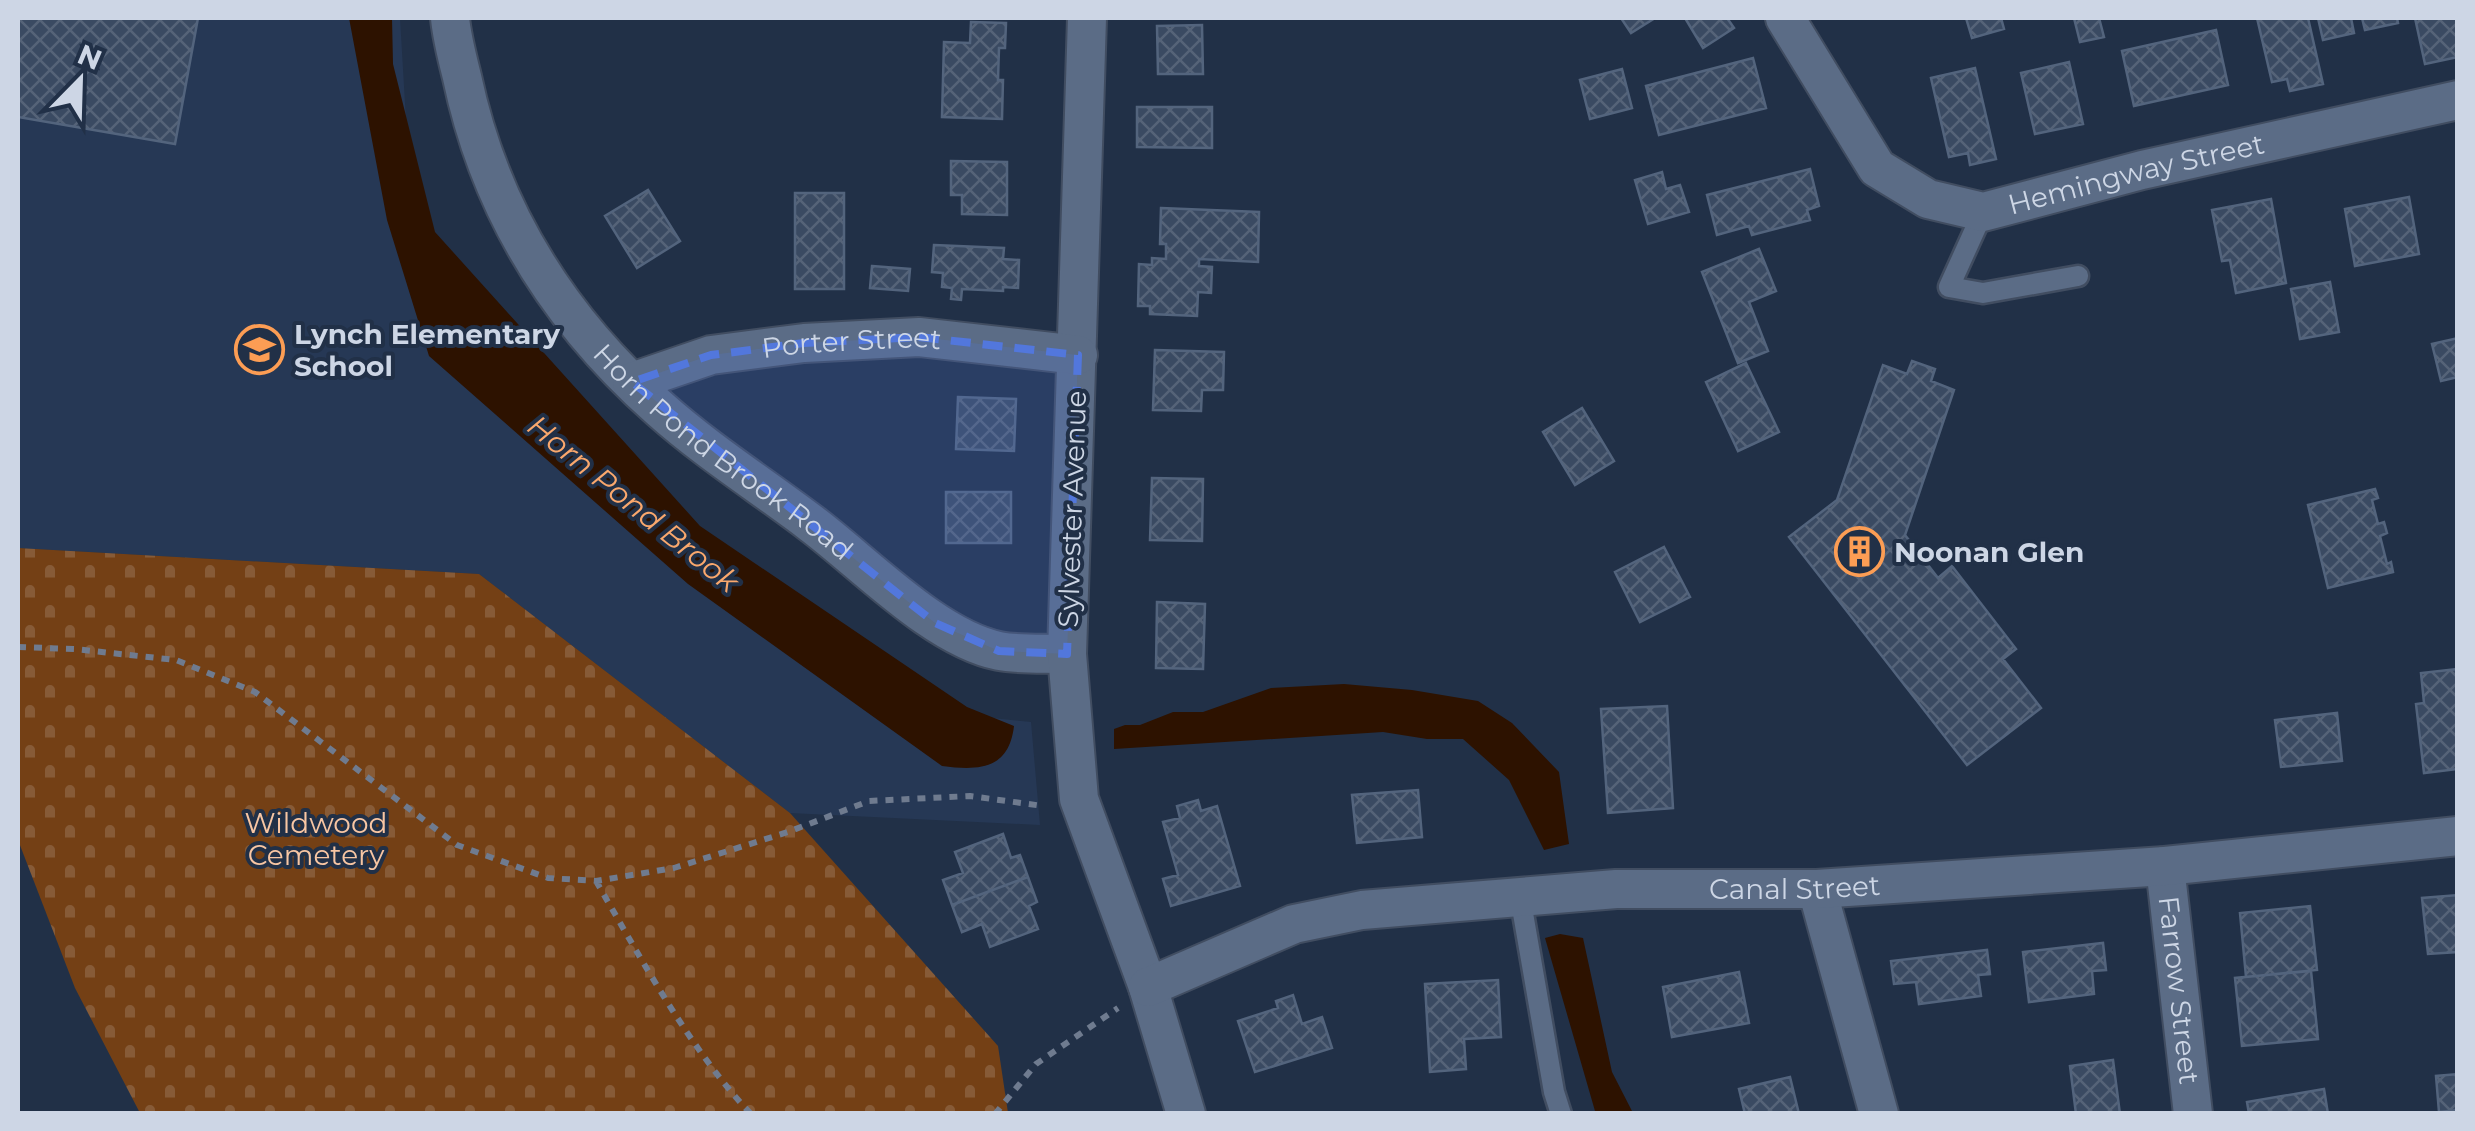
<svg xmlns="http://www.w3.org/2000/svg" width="2475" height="1131" font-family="Montserrat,sans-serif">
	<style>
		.built { fill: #263855 }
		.cemetery { fill: url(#cemetery-stones) }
		.water { fill: #2d1200 }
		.building { fill: url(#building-cross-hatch); stroke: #53647d; stroke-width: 2.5 }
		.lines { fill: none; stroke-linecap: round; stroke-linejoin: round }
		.lane-casing { stroke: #414d61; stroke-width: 25 }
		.street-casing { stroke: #414d61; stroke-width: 42 }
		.path { stroke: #6f7b8f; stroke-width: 6; stroke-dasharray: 8 8; stroke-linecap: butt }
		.lane { stroke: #5b6c86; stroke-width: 20 }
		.street { stroke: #5b6c86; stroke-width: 38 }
		.marked { fill: #5277dc; fill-opacity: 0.2; stroke: #5277dc; stroke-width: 8; stroke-dasharray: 20 12; stroke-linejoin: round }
		.labels { text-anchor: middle; stroke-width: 8; stroke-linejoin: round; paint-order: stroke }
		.street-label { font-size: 28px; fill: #cdd6e5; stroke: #213047 }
		.poi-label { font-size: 28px; font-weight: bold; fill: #cdd6e5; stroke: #213047; text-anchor: start }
		.park-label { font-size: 28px; fill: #f8c6a3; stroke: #213047 }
		.water-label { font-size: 30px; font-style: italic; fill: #faa86d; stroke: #213047 }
	</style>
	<defs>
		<pattern id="cemetery-stones" width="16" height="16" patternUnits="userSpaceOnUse" patternTransform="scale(2.5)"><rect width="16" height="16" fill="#744015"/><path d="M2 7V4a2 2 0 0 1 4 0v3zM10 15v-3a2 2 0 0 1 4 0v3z" fill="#875b37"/></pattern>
		<pattern id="building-cross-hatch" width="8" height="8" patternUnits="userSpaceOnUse" patternTransform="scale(2.5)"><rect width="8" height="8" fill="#3a4a62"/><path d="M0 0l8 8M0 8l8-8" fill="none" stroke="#556378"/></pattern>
	</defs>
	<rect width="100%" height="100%" fill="#213047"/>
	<path class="built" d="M18,18H400L413,240L587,459L927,711L1031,722L1040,825L790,813L479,574L18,548Z"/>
	<path class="cemetery" d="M18,548L479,574L790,813L998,1046L1008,1113H140L75,988L18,840Z"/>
	<path class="water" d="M349,18H392L393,64L435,232L700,526L967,707L1014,726C1009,769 980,771 942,766L688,584L429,356L387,220Z
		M1344,684L1412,690L1478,701L1512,723L1559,772L1569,844L1544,850L1509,780L1463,739H1427L1383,732L1114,749V729L1125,725H1140L1173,712H1203L1271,688Z
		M1560,934L1583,938L1612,1072L1633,1113H1596L1595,1111L1545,938Z"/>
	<path class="building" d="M18,18H198L175,144L18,117Z
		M1621,18H1655L1631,33Z
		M1685,18H1727L1734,28L1703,48Z
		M1966,18H2001L2004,29L1972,38Z
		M2074,18H2099L2104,37L2080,42Z
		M2257,18H2308L2323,84L2290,91L2287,79L2272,82Z
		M2318,18H2351L2354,33L2323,40Z
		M2362,18H2397L2398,23L2365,30Z
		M2415,18H2458V57L2425,64Z
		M971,22L1006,23L1005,48H999L998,80H1003L1002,119L942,117L944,42L970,43Z
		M1202,25L1203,74H1158L1157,26Z
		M2216,30L2228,85L2134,106L2122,51Z
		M1753,58L1766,108L1659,135L1646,86Z
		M2069,62L2083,124L2035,134L2021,73Z
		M1975,68L1996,159L1970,165L1968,153L1949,157L1931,78Z
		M1622,69L1632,108L1590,119L1580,80Z
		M1137,107H1212V148L1137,147Z
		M951,161L1007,162V215L962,214V195H951Z
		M1810,169L1819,206L1807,210L1810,220L1752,235L1749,226L1717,235L1707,195Z
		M1662,172L1666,189L1680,185L1689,212L1648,224L1635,180Z
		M648,190L680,241L637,268L605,216Z
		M795,193H844V289H795Z
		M2409,197L2419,254L2355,266L2345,209Z
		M2271,199L2286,283L2236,293L2230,260L2222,261L2212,210Z
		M1161,208L1259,212L1258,262L1199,259V266L1212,267L1211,293L1198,292L1197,316L1150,314V306H1138L1139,264L1152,265V258L1166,259V244H1160Z
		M934,245L1004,248L1003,259L1019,260L1018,288L1003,287V291L962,289L961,300L951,299L952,288L942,287L943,273L932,272Z
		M1759,249L1776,291L1749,302L1768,351L1738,363L1702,272Z
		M872,266L910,269L908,291L870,288Z
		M2330,282L2339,332L2300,339L2291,289Z
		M2458,338V377L2441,381L2432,344Z
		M1155,350L1224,352L1223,390H1202L1201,411L1153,410Z
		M1912,361L1935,369L1931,381L1954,390L1905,535L1938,578L1952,566L2016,649L2003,659L2041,708L1967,765L1789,537L1837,500L1883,365L1907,374Z
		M1746,363L1779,432L1738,451L1706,382Z
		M958,397L1016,399L1014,451L956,449Z
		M1582,408L1614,461L1575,485L1543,432Z
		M1152,478L1203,479L1202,541L1150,540Z
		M2375,489L2378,498L2372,500L2378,524L2384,522L2387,533L2380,536L2387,564L2391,562L2393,572L2328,588L2308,505Z
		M946,492H1011V543H946Z
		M1664,547L1690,597L1640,622L1615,572Z
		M1157,602L1205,604L1203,669L1156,668Z
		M2458,669V769L2424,773L2416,704L2424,703L2421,673Z
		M1667,706L1673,808L1608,813L1601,709Z
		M2337,713L2342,761L2281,767L2275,720Z
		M1418,790L1422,837L1357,843L1352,795Z
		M1198,800L1201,811L1217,806L1240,886L1171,906L1163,879L1178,875L1163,822L1180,818L1177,806Z
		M1003,834L1011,858L1020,855L1028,877L952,905L943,880L963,873L955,852Z
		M1028,877L1037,902L1029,906L1038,929L990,947L982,924L962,932L952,905Z
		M2458,895V952L2428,954L2422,898Z
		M2310,906L2317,970L2246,977L2240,913Z
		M2103,943L2106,970L2092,971L2094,994L2029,1002L2023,952Z
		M1987,950L1990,974L1978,975L1981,996L1919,1004L1916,982L1894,984L1891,961Z
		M2311,971L2318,1039L2242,1046L2235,978Z
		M1739,972L1749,1023L1672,1037L1663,987Z
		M1498,980L1501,1037L1464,1039L1466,1069L1430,1072L1425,984Z
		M1293,995L1302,1024L1322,1017L1332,1048L1255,1072L1238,1021L1278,1008L1276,1001Z
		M2113,1060L2120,1114H2076L2070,1066Z
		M2458,1074V1110L2439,1112L2436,1076Z
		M1790,1077L1799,1114H1745L1739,1089Z
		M2324,1089L2328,1114H2249L2247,1102Z"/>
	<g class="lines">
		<defs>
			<path id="lane" d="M1983,212L1949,287L1983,293L2078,276
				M1520,896L1554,1092L1561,1114"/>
			<g id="street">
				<path id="s1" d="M450,18C452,38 457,57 462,77C490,211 558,319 660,409C707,451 762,486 812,524C864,563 935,638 999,651C1020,655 1045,653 1067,654"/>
				<path d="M1087,18L1067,654L1079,799L1148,987L1186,1114"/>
				<path id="s2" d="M1785,18L1877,168L1928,199L1983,212L2142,170L2458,100"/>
				<path id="s3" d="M632,382L711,355L804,343L919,337L1078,355"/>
				<path id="s4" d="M2165,866L2193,1114"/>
				<path d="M1817,889L1879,1114"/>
				<path id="s5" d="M1148,987L1294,924L1362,910L1616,889H1817L2165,866L2458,836"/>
			</g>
		</defs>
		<use href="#lane" class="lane-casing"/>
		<use href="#street" class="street-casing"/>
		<path class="path" d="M18,647L74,649L176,660L255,692L457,845L548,878L596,881L674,868L788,832L869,801L970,796L1043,806
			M596,881C640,957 691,1051 751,1114
			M995,1114L1036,1064L1118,1008"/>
		<use href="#lane" class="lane"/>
		<use href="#street" class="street"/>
	</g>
	<path class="marked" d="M919,337L1078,355L1067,654L999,651L935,623L632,382L711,355L804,343Z"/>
	<defs>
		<symbol id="school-ring" viewBox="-11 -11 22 22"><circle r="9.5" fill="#213047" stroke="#fc9d54" stroke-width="1.5"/><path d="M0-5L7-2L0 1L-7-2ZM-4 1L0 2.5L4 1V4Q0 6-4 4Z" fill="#fc9d54"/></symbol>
		<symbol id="building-ring" viewBox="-11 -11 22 22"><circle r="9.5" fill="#213047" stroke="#fc9d54" stroke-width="1.5"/><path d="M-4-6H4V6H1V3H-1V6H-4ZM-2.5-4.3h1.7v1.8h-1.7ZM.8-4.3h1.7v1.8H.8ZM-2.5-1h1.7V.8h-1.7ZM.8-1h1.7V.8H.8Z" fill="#fc9d54"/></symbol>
	</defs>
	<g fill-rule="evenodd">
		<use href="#school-ring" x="232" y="322" width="55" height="55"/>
		<use href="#building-ring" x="1832" y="524" width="55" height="55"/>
	</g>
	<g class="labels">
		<g class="street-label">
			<text dy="10" stroke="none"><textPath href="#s2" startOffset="450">Hemingway Street</textPath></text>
			<text dy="10" stroke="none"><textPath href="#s3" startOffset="225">Porter Street</textPath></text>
			<text dy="10" stroke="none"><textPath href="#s1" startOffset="530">Horn Pond Brook Road</textPath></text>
			<text transform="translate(1072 509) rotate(-88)" y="10">Sylvester Avenue</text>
			<text dy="10" stroke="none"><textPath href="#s5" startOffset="662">Canal Street</textPath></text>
			<text dy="10" stroke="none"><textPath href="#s4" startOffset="125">Farrow Street</textPath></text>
		</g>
		<g class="poi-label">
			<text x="294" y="344">Lynch Elementary<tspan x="294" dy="32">School</tspan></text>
			<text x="1894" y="562">Noonan Glen</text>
		</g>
		<g class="park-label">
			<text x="316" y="833">Wildwood<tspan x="316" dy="32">Cemetery</tspan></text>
		</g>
		<g class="water-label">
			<text transform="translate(633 504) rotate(39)" y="10">Horn Pond Brook</text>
		</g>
	</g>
	<rect width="2475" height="1131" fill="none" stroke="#cdd6e5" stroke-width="40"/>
	<g transform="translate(80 80) rotate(23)" stroke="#213047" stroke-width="8" paint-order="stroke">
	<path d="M0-8L18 38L0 25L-18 38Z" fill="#cdd6e5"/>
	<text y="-15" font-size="28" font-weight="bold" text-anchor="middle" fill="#cdd6e5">N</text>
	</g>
</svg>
